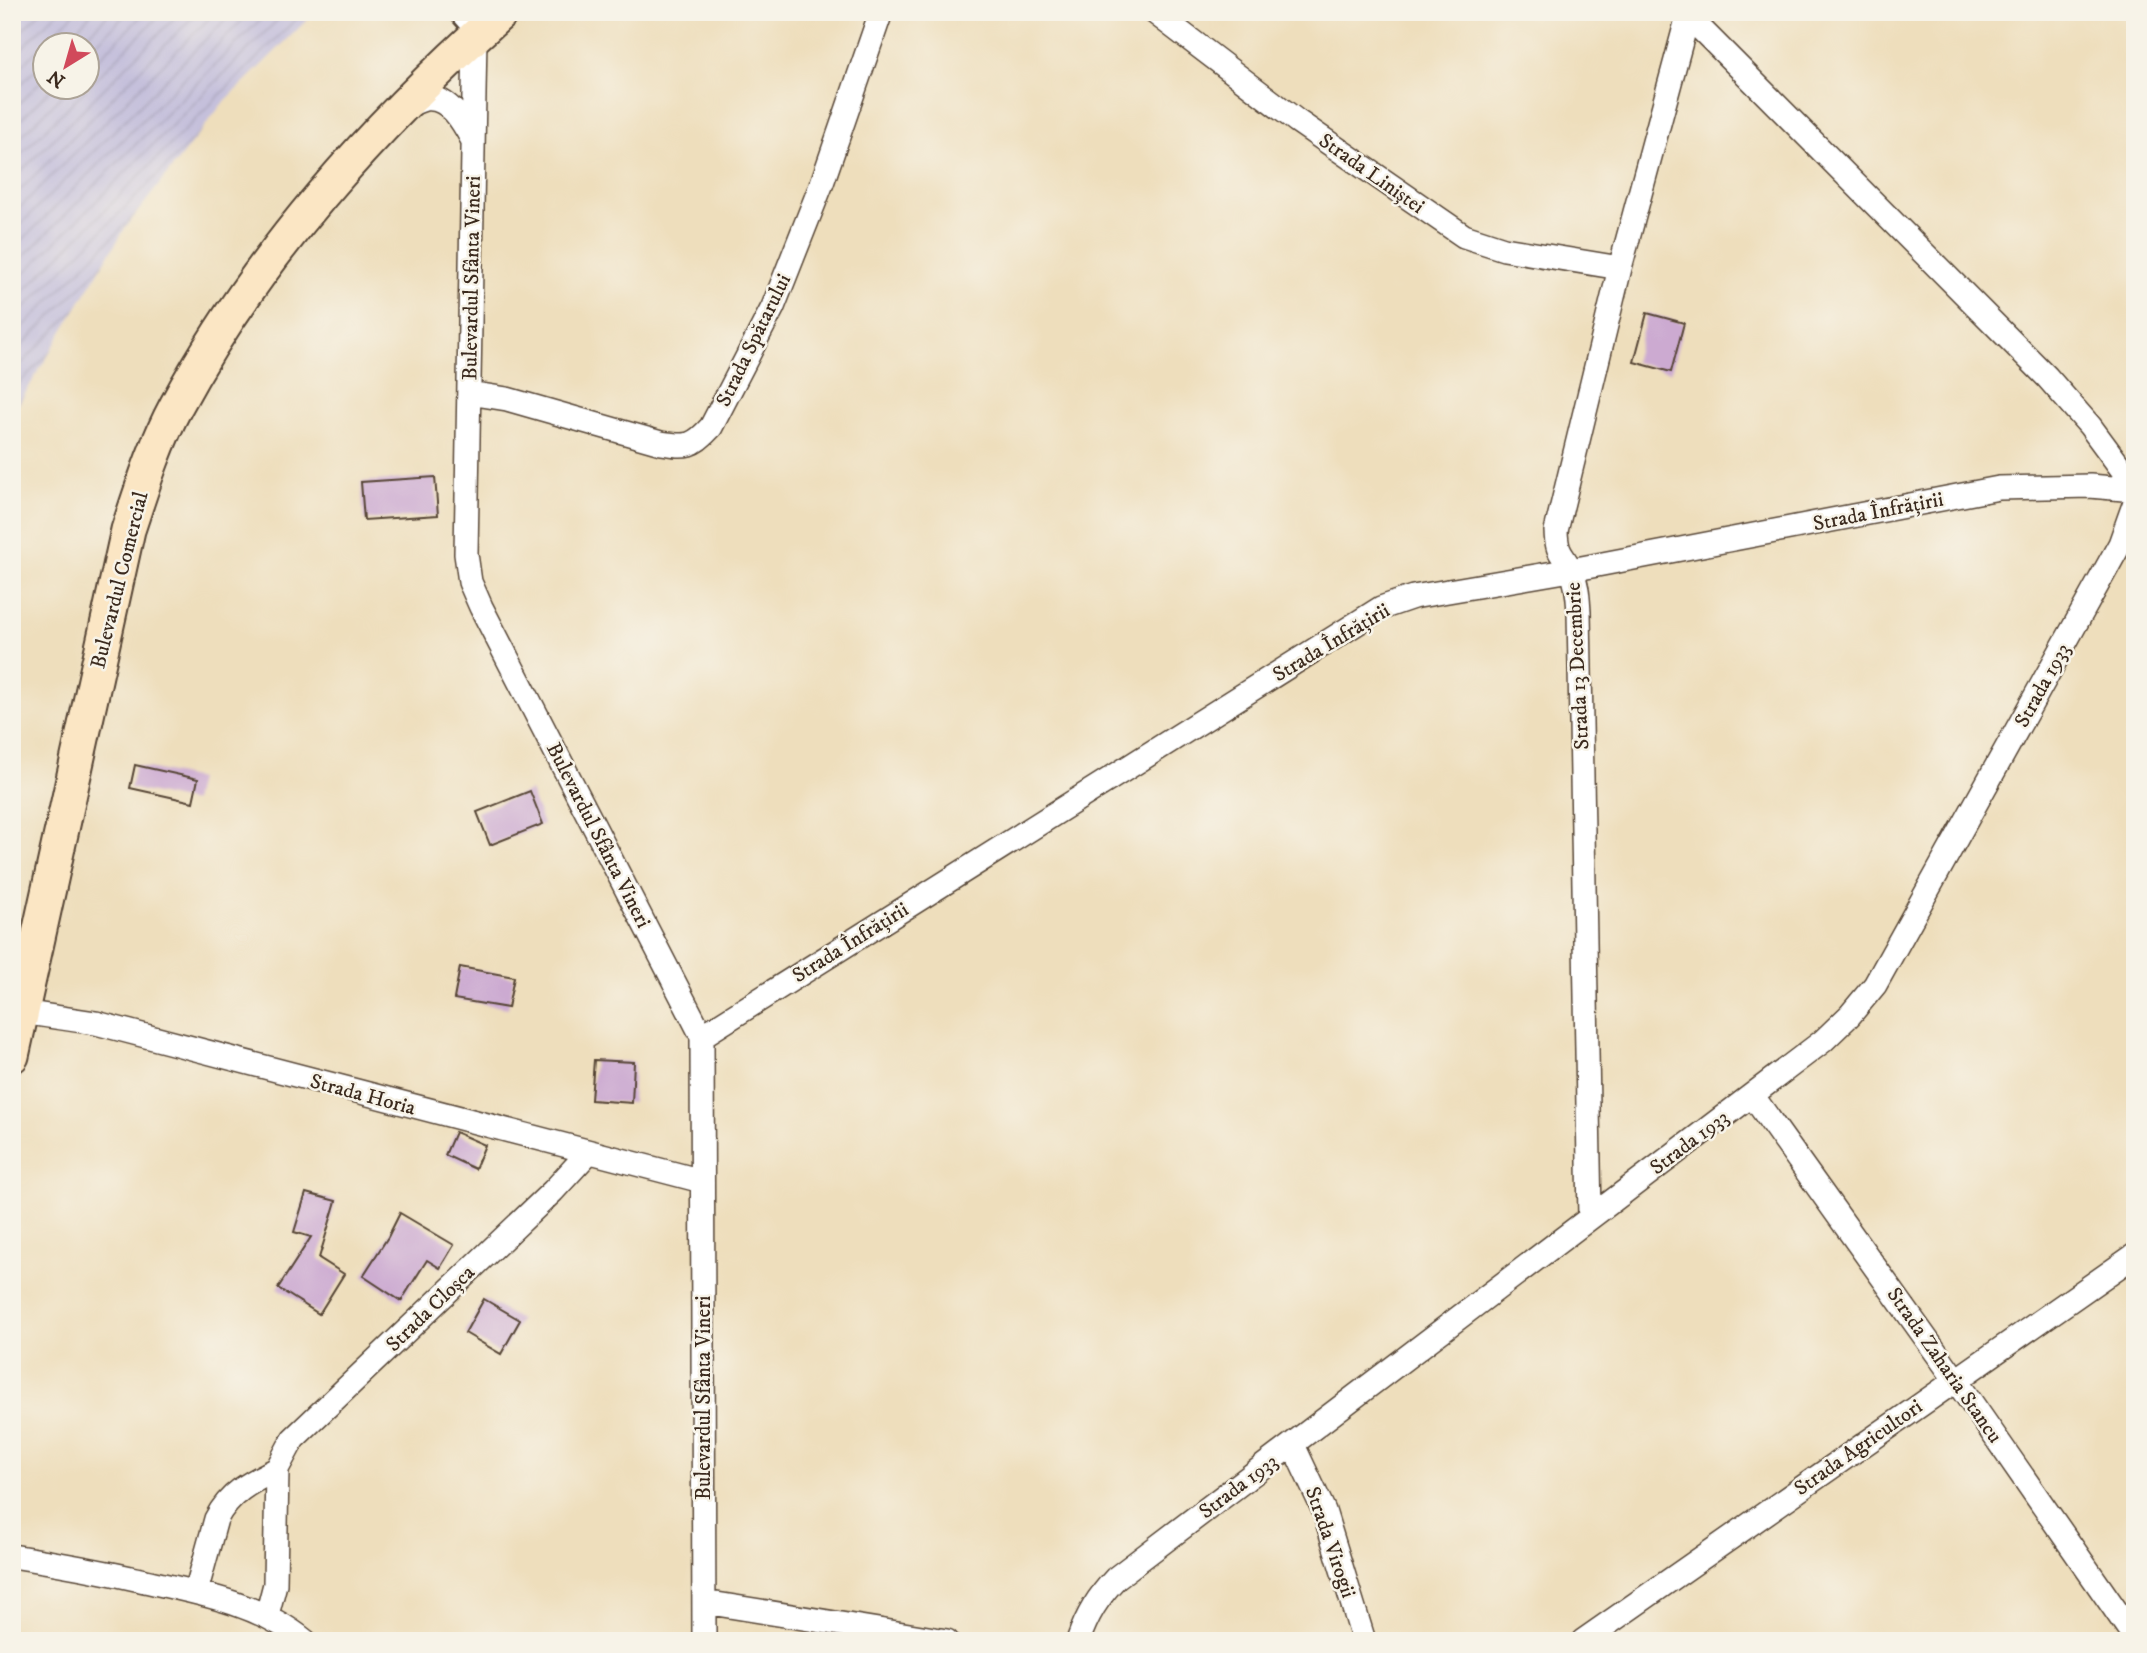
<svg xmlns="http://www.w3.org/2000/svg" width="2147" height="1653" font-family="'IM FELL DW Pica',serif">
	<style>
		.industrial { fill: url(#industrial-furrows); fill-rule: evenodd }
		.building { fill: #ccaad1 }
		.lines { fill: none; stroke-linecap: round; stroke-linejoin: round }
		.lane-casing { stroke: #564536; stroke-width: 16 }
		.street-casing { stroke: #564536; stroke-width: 26 }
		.secondary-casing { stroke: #564536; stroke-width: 37 }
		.lane { stroke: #fff; stroke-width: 12 }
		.street { stroke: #fff; stroke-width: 23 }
		.secondary { stroke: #fbe6c4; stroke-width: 33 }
		.labels { text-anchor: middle; stroke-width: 5; stroke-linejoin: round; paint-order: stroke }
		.street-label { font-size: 21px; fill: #3b2a1e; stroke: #f7f3e8 }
	</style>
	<defs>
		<pattern id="industrial-furrows" width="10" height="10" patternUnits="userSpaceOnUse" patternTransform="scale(1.75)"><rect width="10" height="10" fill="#c5c0db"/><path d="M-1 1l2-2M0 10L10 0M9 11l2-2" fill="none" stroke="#aaa5bc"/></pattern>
	</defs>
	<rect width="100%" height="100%" fill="#f7f3e8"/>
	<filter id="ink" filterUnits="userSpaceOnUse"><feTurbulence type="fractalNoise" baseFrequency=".0143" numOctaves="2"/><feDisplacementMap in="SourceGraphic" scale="14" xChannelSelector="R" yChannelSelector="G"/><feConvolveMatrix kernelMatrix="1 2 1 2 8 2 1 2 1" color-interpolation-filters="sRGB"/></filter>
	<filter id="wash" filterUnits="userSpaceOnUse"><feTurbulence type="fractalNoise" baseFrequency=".00686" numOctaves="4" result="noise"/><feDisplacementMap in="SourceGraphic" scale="28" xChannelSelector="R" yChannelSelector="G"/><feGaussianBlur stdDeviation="1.57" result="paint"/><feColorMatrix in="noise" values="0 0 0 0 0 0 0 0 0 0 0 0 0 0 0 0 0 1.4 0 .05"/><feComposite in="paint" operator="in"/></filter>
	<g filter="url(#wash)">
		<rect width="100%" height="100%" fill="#eedebc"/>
		<path class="industrial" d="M12,12H315L222,104L125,228L18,405H12ZM46,46H88V88H46Z"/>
		<g id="blocks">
			<path class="building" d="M1647,313L1684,323L1671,372L1634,362Z
				M435,477L438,515L364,520L361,482Z
				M135,765L198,779L193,802L130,788Z
				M530,791L543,824L490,845L477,812Z
				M460,967L514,977L508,1008L454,999Z
				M594,1060L634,1062L632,1103L591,1100Z
				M455,1132L485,1145L475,1169L445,1155Z
				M306,1193L336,1201L319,1258L344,1274L319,1314L278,1288L311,1237L294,1232Z
				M400,1213L454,1245L440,1268L427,1260L401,1301L363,1276L388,1237Z
				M484,1299L520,1320L501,1354L465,1333Z"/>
		</g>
	</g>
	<g filter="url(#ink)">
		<use href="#blocks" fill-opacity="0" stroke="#564536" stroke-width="2"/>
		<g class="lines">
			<defs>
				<path id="lane" d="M454,12L475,36"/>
				<path id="street" d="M1154,12L1297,121L1464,236L1504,249L1620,268
					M1688,16L2047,377L2090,426L2135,487
					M475,36L466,554L470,582L481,607L702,1036L704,1641
					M403,107C410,105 418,101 425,99C449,95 464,124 473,141
					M469,393L507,399L661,443C687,447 693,447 711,427L773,307L822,183L881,12
					M22,1012L96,1023L702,1181
					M702,1036L1381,608L1413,597L1571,570L1999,488L2090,486L2135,490
					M1752,1095L1955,1379L2135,1638
					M1590,1216L1579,612C1578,599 1578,586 1572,573C1564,553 1557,558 1556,531L1620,268L1689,12
					M1293,1445L1324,1511L1364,1641
					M12,1556C57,1563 101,1571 145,1581C201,1593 260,1604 305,1641
					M196,1592L216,1519C230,1492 251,1482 277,1469
					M704,1602L947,1641
					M267,1615L275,1584L277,1469L293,1439L553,1191L589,1152
					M1078,1641C1087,1615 1098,1597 1116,1578L1823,1041L1850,1015L1875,985L2120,544L2135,502
					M1583,1641L2135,1255"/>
				<path id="secondary" d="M12,1056L128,530C142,488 155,445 176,406C257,255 374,126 502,12"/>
			</defs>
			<use href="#lane" class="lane-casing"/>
			<use href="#street" class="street-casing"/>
			<use href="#secondary" class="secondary-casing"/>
			<use href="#lane" class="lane"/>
			<use href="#street" class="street"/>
			<use href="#secondary" class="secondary"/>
		</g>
	</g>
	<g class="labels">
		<g class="street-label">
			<text transform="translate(1372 173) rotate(35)" y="7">Strada Liniștei</text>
			<text transform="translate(471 278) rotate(-89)" y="7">Bulevardul Sfânta Vineri</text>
			<text transform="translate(753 340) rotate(-64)" y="7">Strada Spătarului</text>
			<text transform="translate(1878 511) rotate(-11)" y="7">Strada Înfrățirii</text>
			<text transform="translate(119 580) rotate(-76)" y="7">Bulevardul Comercial</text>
			<text transform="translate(1331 642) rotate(-31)" y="7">Strada Înfrățirii</text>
			<text transform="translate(1577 666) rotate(-93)" y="7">Strada 13 Decembrie</text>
			<text transform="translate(2042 685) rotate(-61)" y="7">Strada 1933</text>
			<text transform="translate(599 835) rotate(63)" y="7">Bulevardul Sfânta Vineri</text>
			<text transform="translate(850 942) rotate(-32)" y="7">Strada Înfrățirii</text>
			<text transform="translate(363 1094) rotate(15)" y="7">Strada Horia</text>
			<text transform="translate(1689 1142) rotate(-37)" y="7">Strada 1933</text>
			<text transform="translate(430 1308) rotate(-44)" y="7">Strada Cloșca</text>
			<text transform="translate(1945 1365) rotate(55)" y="7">Strada Zaharia Stancu</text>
			<text transform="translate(703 1398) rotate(-90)" y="7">Bulevardul Sfânta Vineri</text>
			<text transform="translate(1858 1447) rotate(-35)" y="7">Strada Agricultori</text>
			<text transform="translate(1238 1486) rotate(-37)" y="7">Strada 1933</text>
			<text transform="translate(1331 1542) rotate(71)" y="7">Strada Virogii</text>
		</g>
	</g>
	<rect width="2147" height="1653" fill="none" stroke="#f7f3e8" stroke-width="42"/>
	<g transform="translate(66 66) rotate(217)"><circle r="33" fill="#f7f3e8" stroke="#aca397" stroke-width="2"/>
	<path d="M0-5L12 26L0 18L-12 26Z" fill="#d1495b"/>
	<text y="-10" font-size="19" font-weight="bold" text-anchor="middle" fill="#3b2a1e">N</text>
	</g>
</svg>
